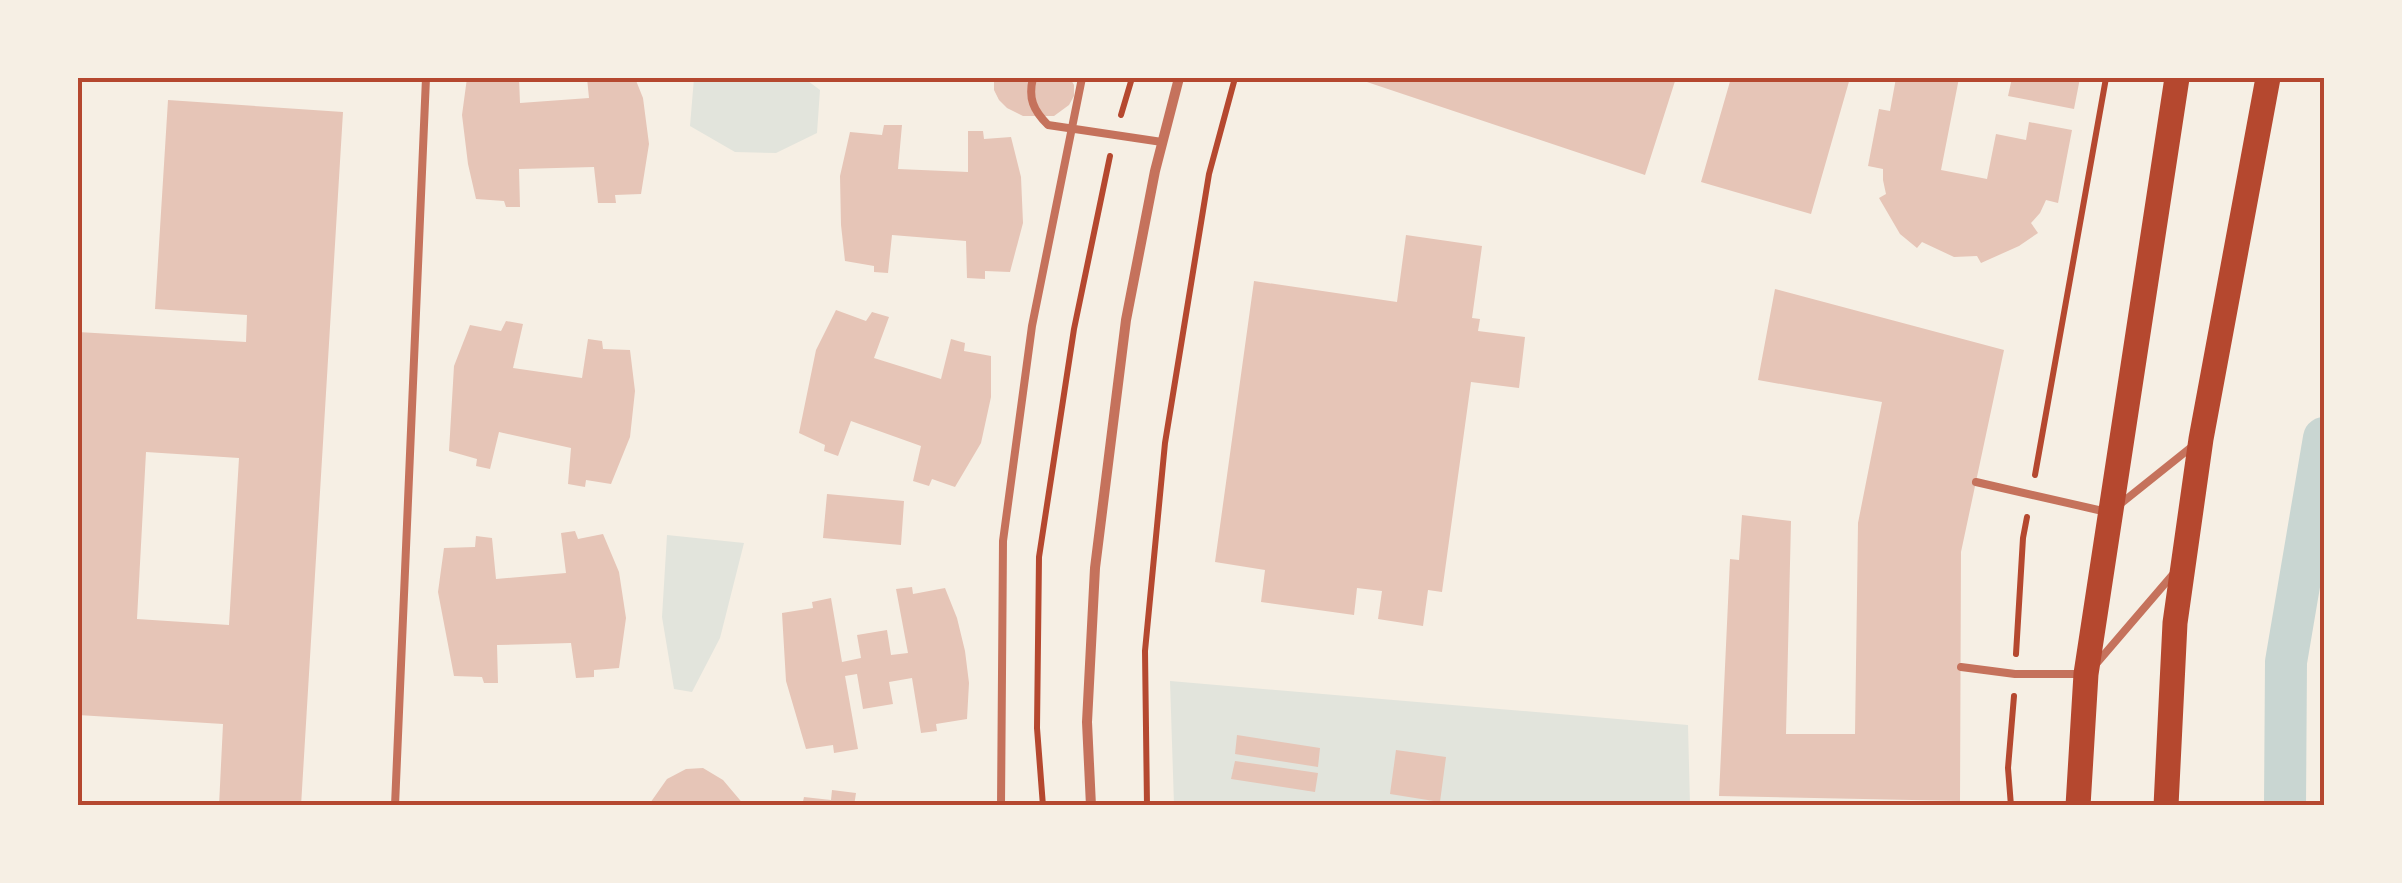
<svg xmlns="http://www.w3.org/2000/svg" width="2402" height="883" font-family="'Varela Round',sans-serif">
	<style>
		.green { fill: #e2e4dc }
		.lines { fill: none; stroke-linecap: round; stroke-linejoin: round }
		.canal { stroke: #c9d6d2; stroke-width: 42 }
		.building { fill: #e6c5b7; fill-rule: evenodd }
		.path { stroke: #b5482f; stroke-width: 6 }
		.service { stroke: #c5725c; stroke-width: 8 }
		.minor { stroke: #c5725c; stroke-width: 10 }
		.primary { stroke: #b5482f; stroke-width: 25 }
		.neatline { fill: none; stroke: #b5482f; stroke-width: 4 }
	</style>
	<rect width="100%" height="100%" fill="#f6efe4"/>
	<path class="green" d="M694,78H804L820,90L817,133L776,153L735,152L690,126Z
		M667,535L744,543L720,638L692,692L674,689L662,617Z
		M1170,681L1688,725L1690,805H1174Z"/>
	<g class="lines">
		<path class="canal" d="M2285,806L2286,662L2324,438"/>
	</g>
	<path class="building" d="M467,78H519L520,103L589,98L587,78H635L643,98L649,144L641,194L615,195L616,203H598L594,167L519,169L520,207H506L504,201L476,199L468,164L462,115Z
		M994,78H1070L1074,85V96L1069,105L1054,116H1023L1007,108L999,100L994,90Z
		M1355,78H1676L1645,175Z
		M1731,78H1850L1811,214L1701,182Z
		M1896,78H1959L1941,170L1987,179L1996,134L2026,140L2029,122L2072,130L2058,203L2046,200L2040,213L2031,223L2038,233L2019,246L1981,263L1977,256L1954,257L1922,242L1917,248L1900,234L1879,198L1886,194L1883,180V169L1868,166L1879,109L1890,111Z
		M2012,78H2080L2074,109L2008,96Z
		M168,100L343,112L301,806H219L223,724L78,715V332L246,342L247,315L155,309ZM146,452L239,458L229,625L137,619Z
		M884,125H902L898,169L968,172V131H983L984,139L1011,137L1021,177L1023,223L1010,272L985,271V279L967,278L966,241L892,235L888,273L874,272V266L845,261L841,225L840,176L850,132L882,135Z
		M1406,235L1482,246L1472,318L1480,319L1478,331L1525,337L1519,388L1471,382L1442,592L1428,590L1423,626L1378,619L1382,591L1357,588L1354,615L1261,602L1265,570L1215,562L1254,281L1397,302Z
		M1775,289L2004,350L1961,552L1960,801L1719,796L1730,559L1739,560L1742,515L1791,521L1786,734H1855L1858,523L1882,402L1758,380Z
		M836,310L866,321L872,312L889,317L874,358L941,379L951,339L965,343L964,351L991,356V397L981,443L955,487L932,479L929,486L913,481L921,446L851,421L838,456L824,451L825,445L799,433L816,350Z
		M506,321L523,324L513,368L582,378L588,339L602,341L603,349L630,350L635,391L630,437L611,484L586,480L585,487L568,484L571,448L499,432L490,469L476,466L477,459L449,451L454,366L470,325L501,331Z
		M827,494L904,501L901,545L823,538Z
		M575,531L578,539L603,534L619,572L626,618L619,668L594,670V677L576,678L571,643L497,645L498,683H484L482,677L454,676L438,592L444,548L475,547L476,536L492,538L496,579L566,573L561,533Z
		M912,587L913,594L945,588L957,618L965,651L969,683L967,719L936,724L937,731L921,733L912,678L889,682L893,704L863,709L857,674L845,676L858,749L834,753L833,745L806,749L786,681L782,613L813,608L812,602L831,598L842,662L861,658L857,635L887,630L891,655L908,653L896,589Z
		M1237,735L1320,748L1318,767L1235,754Z
		M1396,750L1446,757L1440,802L1390,794Z
		M1235,761L1318,773L1315,792L1231,779Z
		M703,768L723,780L745,806H648L667,779L686,769Z
		M832,790L856,793L854,806H802L804,797L831,800Z"/>
	<g class="lines">
		<path class="path" d="M1121,115L1132,78
			M2035,475L2106,78
			M2016,654L2023,538L2027,517
			M1043,806L1037,728L1039,557L1074,329L1110,156
			M1147,806L1145,651L1165,443L1209,174L1235,78
			M2011,806L2008,768L2014,696"/>
		<path class="service" d="M1033,78C1028,98 1033,110 1048,125L1162,142
			M1976,482L2107,512
			M2119,505L2194,445
			M2096,664L2175,572
			M1961,667L2015,674H2082
			M395,806L426,78
			M1001,806L1003,541L1032,326L1082,78"/>
		<path class="minor" d="M1091,806L1087,722L1095,568L1126,320L1155,171L1179,78"/>
		<path class="primary" d="M2078,806L2086,674L2177,78
			M2166,806L2175,623L2201,439L2268,78"/>
	</g>
	<rect width="2402" height="883" fill="none" stroke="#f6efe4" stroke-width="160"/>
	<rect x="80" y="80" width="2242" height="723" class="neatline"/>
</svg>
